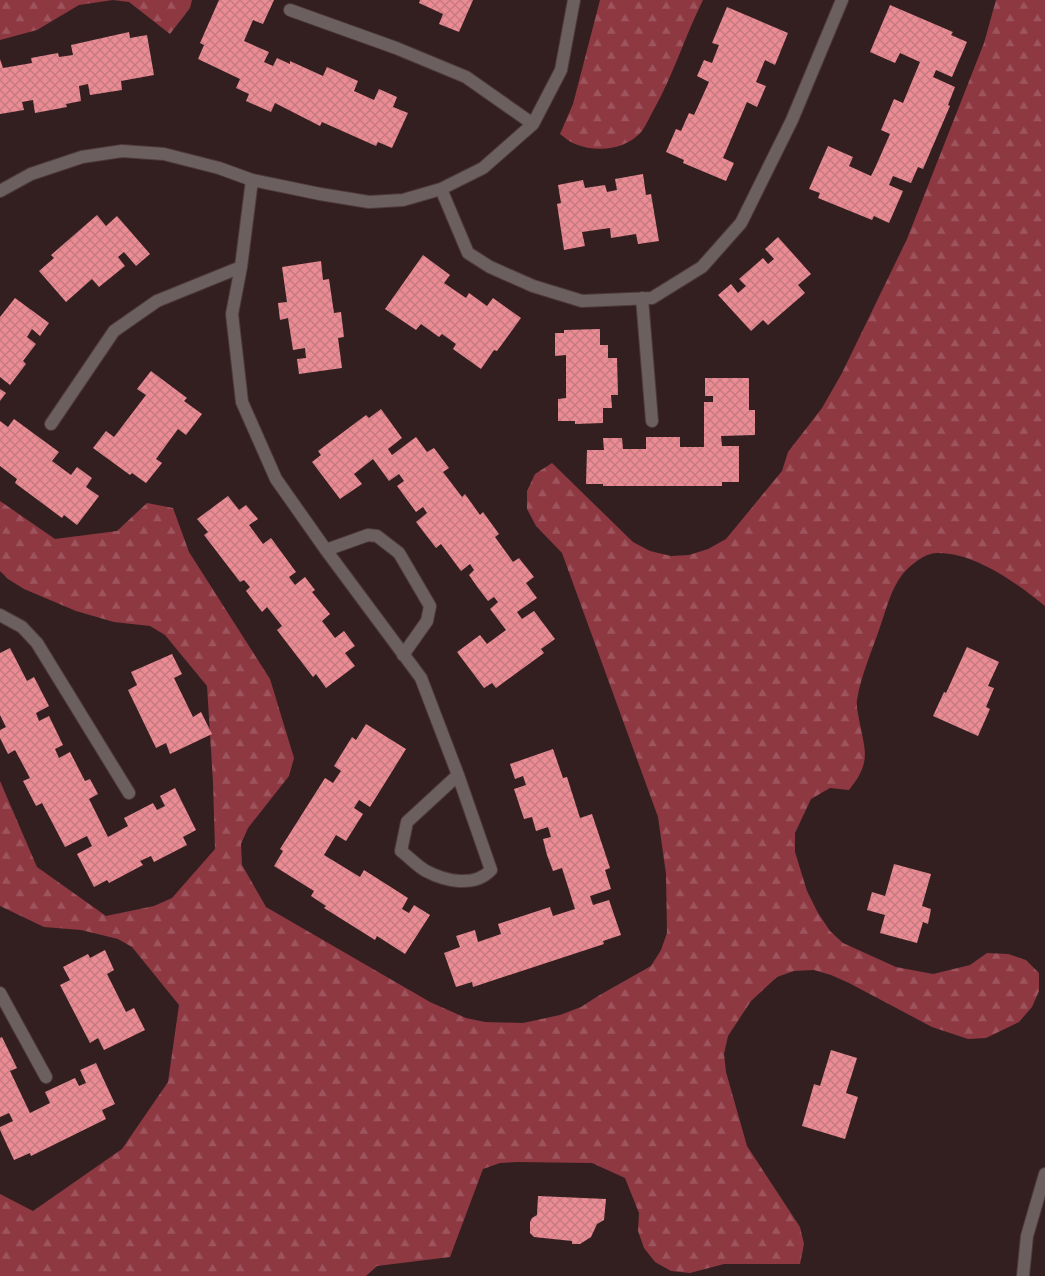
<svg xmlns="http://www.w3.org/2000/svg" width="1045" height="1276" font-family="Lora,serif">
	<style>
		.forest { fill: url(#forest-firs) }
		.building { fill: url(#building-cross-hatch) }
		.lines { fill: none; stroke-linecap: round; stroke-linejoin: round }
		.minor-casing { stroke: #4e3a3b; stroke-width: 14 }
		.minor { stroke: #6b5f60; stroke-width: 12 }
	</style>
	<defs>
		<pattern id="forest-firs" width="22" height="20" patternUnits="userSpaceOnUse" patternTransform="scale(1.25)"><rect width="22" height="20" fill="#8e3842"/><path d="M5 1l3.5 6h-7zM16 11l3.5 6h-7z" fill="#9e545d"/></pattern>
		<pattern id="building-cross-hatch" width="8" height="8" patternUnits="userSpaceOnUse" patternTransform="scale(1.25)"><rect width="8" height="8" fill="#eb8b93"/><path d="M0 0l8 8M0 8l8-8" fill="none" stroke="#c2797f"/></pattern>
	</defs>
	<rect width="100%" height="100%" fill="#341f20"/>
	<path class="forest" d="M0,0H192L190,8L170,34L129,2L113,0L79,5L37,30L0,40Z
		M600,0H703C685,36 673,76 653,111C650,117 646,125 642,131C626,150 597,153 575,144C570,142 564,137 560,134L573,104Z
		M996,0H1045V606C1017,583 974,552 937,553C925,553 910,565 902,575C891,589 886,610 880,627C872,651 861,675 857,700C856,706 858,713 859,719C865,752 872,761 849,790L830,788L811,799L795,833V852L807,891L818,913L830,931L843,943L896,967L933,974L970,965L987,953L1008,954L1026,960L1039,973V991L1032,1007L1019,1022L986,1038L968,1039L932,1027L849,983L831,975L814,970L794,971L777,977L751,1001L728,1036L724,1054L726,1072L747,1146L800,1227L804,1244L800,1264H724L690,1273L671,1271L655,1262L644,1248L638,1231L639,1213L625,1178L592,1163L517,1162L500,1163L483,1169L450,1257L377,1266L366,1276H0V1194L33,1211L122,1149L168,1082L179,1005L132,947L118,939L81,930L44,927L0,906V781L37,867L106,916L154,906L172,898L215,849L213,782L207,686L165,635L150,626L114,622L76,611L24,589L8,579L0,571V501L55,539L117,531L147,503L173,508L189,552L270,679L294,758L289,776L248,828L241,844L242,865L266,907L430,1002L466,1018L485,1022L523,1023L560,1015L581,1007L598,996L651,966L661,950L667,933L666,874L658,817L562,553L536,526L527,509V491L535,474L552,463L633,542L650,551L671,556L689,555L708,549L726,539L782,471L788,452L822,408L842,373L907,239L984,43Z"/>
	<path class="building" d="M219,0H274L263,24L253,20L244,41L269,52L264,62L273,66L277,58L290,64V61L323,76L327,67L358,81L354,91L374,100L379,89L397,97L393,107L408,113L392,148L378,142L376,146L322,122L320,126L275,103L271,112L246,101L249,94L236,88L240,79L198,59L204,45L200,43Z
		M420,0H473L459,32L439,24L443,14L419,3Z
		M890,5L953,32L951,35L967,42L952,77L936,70L933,77L955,87L948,105L950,106L923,169L918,167L911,183L893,176L889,185L903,191L889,223L874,216L872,220L818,198L820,193L809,189L828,146L853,157L849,166L871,176L875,168L890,134L881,130L894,99L903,103L920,62L900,53L895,63L870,52Z
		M727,7L788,33L775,65L765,60L756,82L766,86L757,107L747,102L723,158L734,163L726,181L683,163L684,160L666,152L676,129L681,131L689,113L694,115L709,82L697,76L704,60L712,63L719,45L712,43Z
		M129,32L130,38L147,35L154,75L121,81L122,90L90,95L88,84L79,86L81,101L66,104L67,107L35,113L33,100L22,102L24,110L0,114V59L3,68L32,63L31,58L58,53L59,57L73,55L71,45Z
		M643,174L646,195L651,194L659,241L638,244L636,234L611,238L610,228L582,232L585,246L564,250L557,204L561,203L558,185L583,180L585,188L605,185L607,192L617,190L615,179Z
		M97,215L106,226L117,216L150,254L136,266L124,252L118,257L125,266L99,287L92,279L66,302L39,271L54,258L51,255Z
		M778,237L811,274L798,285L805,293L768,325L763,320L751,331L718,295L731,284L738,293L746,286L739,279L763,258L768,264L774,259L765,249Z
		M423,255L450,275L444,283L466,298L469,293L487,306L493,298L521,318L497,351L494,350L481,369L453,349L456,344L442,334L439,337L421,324L416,330L385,309Z
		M321,261L323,280L329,279L334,313L341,312L344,337L338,338L342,368L299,374L297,359L306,358L305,348L293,350L288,318L280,320L278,303L287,302L282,267Z
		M15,298L49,323L40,336L32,329L27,337L36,344L23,361L26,364L10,385L0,377V317Z
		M600,329V345H608V358H617L618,395H611L612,408H603V423L575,424V421H558V399L566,398V355L555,356V333H564V330Z
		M151,371L187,398L184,401L202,414L186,435L178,429L156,459L162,463L146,483L132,473L130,475L93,448L106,431L114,437L146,395L137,389Z
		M705,378H749V410H755V435L721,436L722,446H739V482H722V486H603V484H586L587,450H604L603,438H622L623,449H646V437H680V447H704V402H713V396H705Z
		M0,389L6,393L0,401Z
		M381,409L402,438L388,449L392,455L416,437L427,452L434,448L449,468L443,472L462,497L465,494L480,515L483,512L499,534L495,537L513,562L519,558L534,577L526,583L537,598L517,612L522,619L534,611L555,639L541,649L544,653L496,688L492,683L484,688L457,652L480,635L487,644L506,630L490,609L498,602L494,597L488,601L478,588L469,575L474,570L470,564L461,571L441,544L436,548L416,522L427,513L423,507L416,512L397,486L404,481L399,474L389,481L373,459L354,474L362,484L340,499L312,462L321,455L318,451L366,415L369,418Z
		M14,419L59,452L52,461L71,475L77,467L92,478L86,487L99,496L77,525L64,515L62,518L15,483L17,479L0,466V421L8,427Z
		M228,496L239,510L246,505L258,519L249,525L263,544L271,538L296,572L289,577L295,585L305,577L315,590L312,592L330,614L322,621L335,638L344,631L355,646L345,653L355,666L326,688L316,674L313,677L277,630L282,626L267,607L262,612L246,591L250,587L244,580L240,582L204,535L208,532L197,519Z
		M967,647L999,662L988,686L994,688L986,707L990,709L978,736L933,716L944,692L946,693Z
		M10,648L27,681L34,677L49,706L36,713L39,721L49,716L63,745L55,749L59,758L70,752L85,781L90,779L98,794L89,799L108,837L128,826L124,818L153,803L157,810L165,806L160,796L175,788L196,830L183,837L187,845L154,862L151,856L140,861L143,865L109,883L107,880L94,887L77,854L92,846L87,836L65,847L42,803L36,806L23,781L30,778L15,750L8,754L0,738V730L6,727L0,715V653Z
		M172,654L182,674L174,678L193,717L201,712L212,734L170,754L166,743L156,748L128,690L137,685L131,672Z
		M366,724L406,749L370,807L359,800L354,808L363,814L346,841L336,835L324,855L360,877L364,870L408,898L402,909L409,913L414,905L430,915L405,954L377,936L375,940L324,908L326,906L311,896L314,891L274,866L283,851L280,849L325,778L333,783L341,771L334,766L352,737L356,740Z
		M553,749L563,778L567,777L580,818L592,814L610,868L605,870L611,889L590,896L593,905L609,900L621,935L603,941L604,944L473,987L472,982L456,987L444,953L460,947L456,936L475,930L478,942L501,934L498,924L550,907L553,916L575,909L562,868L553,871L547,855L543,839L551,837L548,827L536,831L532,817L524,819L514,789L526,785L523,776L515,779L510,764Z
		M894,864L931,874L922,906L931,909L928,924L923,922L917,943L880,933L885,915L867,910L872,892L885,896Z
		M105,950L114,970L107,974L126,1012L134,1008L145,1030L104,1050L98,1038L90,1043L60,985L70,980L63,967L88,954L90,958Z
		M2,1037L17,1068L10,1071L30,1113L50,1103L45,1092L75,1078L79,1086L86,1083L80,1070L96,1063L115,1104L102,1110L106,1119L31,1156L30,1153L14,1160L0,1130V1127L13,1121L9,1113L0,1117V1038Z
		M831,1050L857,1058L846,1093L858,1097L845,1139L802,1126L814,1084L820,1086Z
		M538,1196L606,1199L604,1220L597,1224L591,1237L580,1244H572V1241L534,1237L530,1233V1222L532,1218L537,1215Z"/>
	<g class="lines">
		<defs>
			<path id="minor" d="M290,10L396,48L466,77L533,124
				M252,180L241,267L232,314L242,402L276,479L326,550L421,678L458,775
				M441,189L468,253L490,267L533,286L582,301L652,298L702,267L741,223L792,120L842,0
				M0,191L31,174L82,157L122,151L164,154L219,168L252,180L320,194L369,202L403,200L441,189L483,168L533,124L561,70L574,0
				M642,298L652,421
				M51,424L114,331L157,301L241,267
				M326,550L368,535L377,536L399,553L430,606L427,621L403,655
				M0,615L22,627L37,643L129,793
				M458,775L491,870C474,888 445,881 426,871C417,866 409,857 401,851L407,822Z
				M0,993L46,1077
				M1023,1276L1027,1236L1045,1174"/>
		</defs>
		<use href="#minor" class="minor-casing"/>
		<use href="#minor" class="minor"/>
	</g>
</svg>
